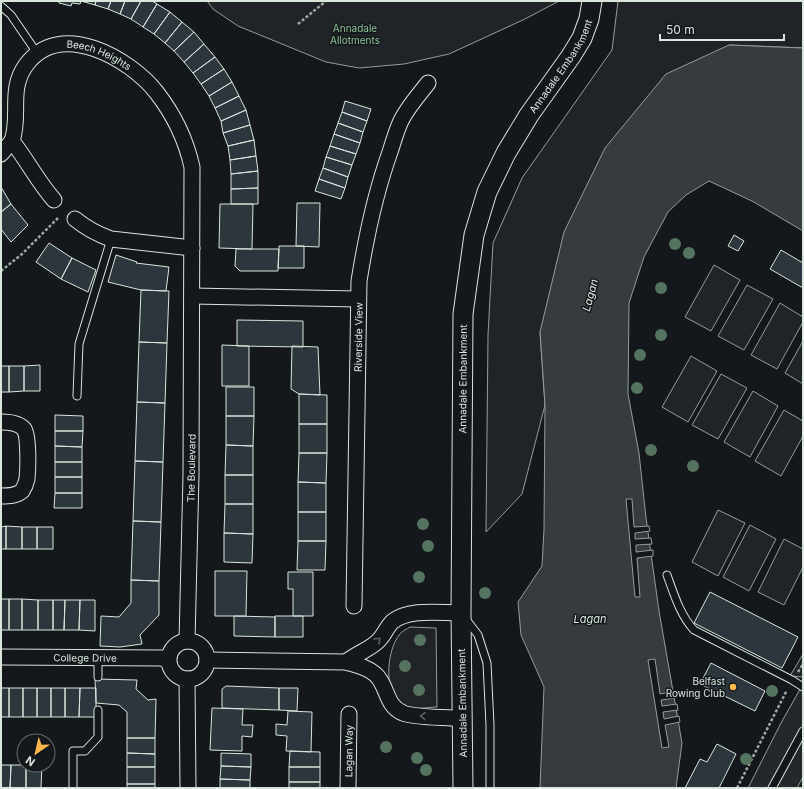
<svg xmlns="http://www.w3.org/2000/svg" width="804" height="789" font-family="Inter,sans-serif">
	<style>
		.green { fill: #202428; stroke: #939e99 }
		.parking { fill: #24282b; stroke: #939e99 }
		.water { fill: #363b3e; stroke: #939e99 }
		.pier { fill: #14181c; stroke: #939e99 }
		.building { fill: #2c363c; stroke: #d8e6dc }
		.lines { fill: none; stroke-linecap: round; stroke-linejoin: round }
		.service-casing { stroke: #d8e6dc; stroke-width: 9 }
		.minor-casing { stroke: #d8e6dc; stroke-width: 17 }
		.tertiary-casing { stroke: #d8e6dc; stroke-width: 21 }
		.path { stroke: #9da8a2; stroke-width: 2.5; stroke-dasharray: 3 2; stroke-linecap: butt }
		.service { stroke: #14181c; stroke-width: 7 }
		.minor { stroke: #14181c; stroke-width: 15 }
		.tertiary { stroke: #14181c; stroke-width: 19 }
		.tree { fill: #55745f }
		.oneway { stroke: #59605f }
		.poi-dot { fill: #ffb74d; stroke: #14181c; stroke-width: 1.5 }
		.labels { text-anchor: middle; stroke-width: 3; stroke-linejoin: round; paint-order: stroke }
		.park-label { font-size: 10px; fill: #8ac095; stroke: #14181c }
		.street-label { font-size: 10px; fill: #d8e6dc; stroke: #14181c }
		.poi-label { font-size: 10px; fill: #d8e6dc; stroke: #14181c; text-anchor: end }
		.water-label { font-size: 11px; font-style: italic; fill: #d8e6dc; stroke: #14181c }
	</style>
	<rect width="100%" height="100%" fill="#14181c"/>
	<path class="green" d="M207,1H559L525,19L449,54L404,64L359,68L326,62L238,26L213,9Z
		M618,1H803V48L729,45L540,332L545,405L522,494L486,532L488,335L493,243L522,178L612,50Z
		M714,265L740,280L711,331L685,317Z
		M747,285L773,299L744,350L718,336Z
		M780,303L803,317V322L777,369L751,355Z
		M803,341V384L785,373Z
		M691,356L717,371L688,422L662,407Z
		M721,374L747,388L718,439L692,425Z
		M753,391L778,406L750,457L724,442Z
		M784,410L803,421V436L781,476L755,461Z
		M718,510L745,523L718,576L692,562Z
		M750,525L776,539L749,591L723,577Z
		M784,539L803,549V567L784,605L758,592Z
		M410,627L436,628L437,707C430,707 412,710 406,708C382,698 386,650 400,634C402,631 407,629 410,627Z
		M803,654V677L790,676Z"/>
	<path class="parking" d="M803,684V777L797,788H748L781,723Z"/>
	<path class="water" d="M729,45L803,48V231L752,201L709,181L686,195L668,212L644,257L629,303L628,394L639,453L646,518L659,611L682,743L676,788H540L544,687L521,635L518,602L542,566L544,529L545,405L540,332L564,232L605,148L666,74Z"/>
	<path class="pier" d="M626,499H632L634,527L649,526L650,531L635,533V539L651,538L652,544L636,545V552L653,550V556L637,558L640,597H635Z
		M655,659L660,694L675,691L676,698L661,700L662,706L677,704L678,710L663,712L664,719L679,716L680,722L665,725L669,747L662,748L648,660Z"/>
	<path class="building" d="M59,1H81L80,4L72,3L71,6L59,3Z
		M81,1H96L95,5Z
		M96,1H111L108,9L95,5Z
		M111,1H125L120,14L108,9Z
		M125,1H141L131,19L120,14Z
		M141,1H152L157,4L143,27L131,19Z
		M157,4L170,12L154,34L143,27Z
		M170,12L182,22L165,43L154,34Z
		M182,22L194,32L174,51L165,43Z
		M194,32L204,44L184,62L174,51Z
		M204,44L215,57L193,73L184,62Z
		M215,57L224,69L201,84L193,73Z
		M224,69L232,82L209,96L201,84Z
		M232,82L239,96L215,108L209,96Z
		M239,96L246,110L221,121L215,108Z
		M345,101L371,109L367,121L342,112Z
		M246,110L250,125L223,133L221,121Z
		M342,112L367,121L363,132L338,123Z
		M338,123L363,132L360,143L334,134Z
		M250,125L254,140L228,146L223,133Z
		M334,134L360,143L356,154L330,146Z
		M254,140L256,156L230,160L228,146Z
		M330,146L356,154L352,165L326,157Z
		M256,156L258,171L231,174L230,160Z
		M326,157L352,165L348,177L323,168Z
		M323,168L348,177L345,188L319,179Z
		M258,171V188L231,189V174Z
		M319,179L345,188L341,199L315,191Z
		M1,187L11,204L1,212Z
		M258,188V204H231V189Z
		M297,203H320L319,247L296,246Z
		M11,204L28,225L11,242L1,229V212Z
		M220,204H253L252,249L219,248Z
		M734,235L744,241L738,251L728,246Z
		M49,243L72,258L61,279L36,262Z
		M279,246H304V268H278Z
		M236,249H279L278,271H240L235,266Z
		M781,250L803,263V288L770,269Z
		M116,255L137,262L136,263L169,267L166,291L141,290L108,282Z
		M72,258L96,270L88,292L61,279Z
		M141,290L169,291L167,343L139,342Z
		M237,320L303,321V347L237,346Z
		M139,342L167,343L165,403L137,402Z
		M222,345L249,346V386H222Z
		M292,346L318,347L320,395L299,394L291,389Z
		M40,365V391H24V366Z
		M1,366H9V392H1Z
		M9,366H24V391L9,392Z
		M226,387H254V416H226Z
		M299,394L327,395V424H299Z
		M137,402L165,403L163,462L135,461Z
		M55,415L83,416V431H55Z
		M226,416H254L253,446L226,445Z
		M299,424H327V453H299Z
		M55,431H83L82,447L55,446Z
		M226,445L253,446V475H225Z
		M55,446L82,447V462H55Z
		M299,453H327L326,483L298,482Z
		M135,461L163,462L161,522L133,521Z
		M55,462H82V477H55Z
		M225,475H253V504H225Z
		M55,477H82V493H55Z
		M298,482L326,483V512H298Z
		M55,493H82V508H54Z
		M225,504H253V534L224,533Z
		M298,512H326V541H298Z
		M133,521L161,522L159,581L131,580Z
		M6,526V549H1V527Z
		M6,526L22,527V549H6Z
		M22,527H37V549H22Z
		M37,527H53V549H37Z
		M224,533L253,534L252,563L224,562Z
		M298,541H326L325,570H297Z
		M215,571H247L246,616H215Z
		M288,572H313V616H293V589H288Z
		M131,580L159,581V615L140,635L142,644L120,647L100,646L101,616L119,617L131,603Z
		M710,592L798,637L782,668L694,623Z
		M1,599H9V630H1Z
		M9,599H22V630H9Z
		M22,599L38,600V630H22Z
		M38,600H53V630H38Z
		M53,600H65L64,630H53Z
		M65,600H80L79,630H64Z
		M80,600H95V631L79,630Z
		M234,616L275,617V637L234,636Z
		M275,616H303V637H275Z
		M711,663L765,691L755,711L700,684Z
		M95,679L137,680L136,689L148,700L156,699L155,738H127V712L119,705L96,703Z
		M226,686L279,688V710L222,708V689Z
		M1,688H9V717H1Z
		M9,688H23V717H9Z
		M23,688H37V717H23Z
		M37,688H51V717H37Z
		M51,688H65V717H51Z
		M65,688H80L79,717H65Z
		M80,688H96V717H79Z
		M279,688H298L297,711L279,710Z
		M212,708L243,709L242,725H253L252,737L242,736V751L210,750Z
		M288,711L312,712L311,752L286,751L287,736L276,735V724L287,725Z
		M127,738H155V754L127,753Z
		M717,744L736,754L719,788H685L700,759L707,762Z
		M290,751L320,752V767H289Z
		M127,753L155,754V767H127Z
		M221,753L251,754V767L221,766Z
		M1,765H11L10,788H1Z
		M11,765H26V788H10Z
		M26,765H42L41,788H26Z
		M221,766L251,767L250,780L220,779Z
		M127,767H155V784H127Z
		M289,767H320V782H289Z
		M220,779L250,780V788H220Z
		M289,782H320V788H289Z
		M127,784H155V788H127Z"/>
	<g class="lines">
		<defs>
			<path id="service" d="M1,6L11,15L37,53
				M77,396L79,344L111,239
				M667,575C674,594 680,615 694,630L792,680L803,687
				M465,618L478,635L487,663L490,725V788
				M98,677V657
				M73,788V751H85L98,737V710
				M772,788L803,731"/>
			<g id="minor">
				<path d="M1,154L12,141"/>
				<path id="s1" d="M54,200C38,182 27,160 12,141C21,115 8,90 26,65C60,18 131,59 157,93C174,115 186,140 192,167L191,475L187,641"/>
				<path d="M75,219C86,228 97,234 111,239L192,248"/>
				<path d="M192,296L358,299"/>
				<path d="M1,422C9,422 19,423 24,429C29,436 28,470 27,479C26,484 24,488 22,491C16,496 9,496 1,496"/>
				<path id="s2" d="M354,606L359,281C366,237 375,194 390,152C393,143 396,132 400,123C406,109 418,96 428,83"/>
				<circle cx="188" cy="660" r="19"/>
				<path id="s3" d="M1,657L162,658L168,661"/>
				<path d="M207,660L346,662C356,665 367,667 375,674C388,685 385,706 403,713C415,718 447,717 462,719"/>
				<path d="M346,662C356,654 368,650 377,642C384,636 386,628 392,622C408,608 441,613 461,613"/>
				<path d="M187,679L188,788"/>
				<path id="s4" d="M348,788L349,714"/>
			</g>
			<g id="tertiary">
				<path id="s5" d="M463,788L461,613L463,314L474,235L487,192L506,153L529,115L571,56L582,38L589,19L592,1"/>
			</g>
		</defs>
		<use href="#service" class="service-casing"/>
		<use href="#minor" class="minor-casing"/>
		<use href="#tertiary" class="tertiary-casing"/>
		<path class="path" d="M298,24L326,1
			M1,271L22,254L58,218
			M798,672L803,664
			M737,788L787,690"/>
		<use href="#service" class="service"/>
		<use href="#minor" class="minor"/>
		<use href="#tertiary" class="tertiary"/>
	</g>
	<g class="tree">
		<circle cx="675" cy="244" r="6"/>
		<circle cx="689" cy="253" r="6"/>
		<circle cx="661" cy="288" r="6"/>
		<circle cx="661" cy="335" r="6"/>
		<circle cx="640" cy="355" r="6"/>
		<circle cx="637" cy="388" r="6"/>
		<circle cx="651" cy="450" r="6"/>
		<circle cx="693" cy="466" r="6"/>
		<circle cx="423" cy="524" r="6"/>
		<circle cx="428" cy="546" r="6"/>
		<circle cx="419" cy="577" r="6"/>
		<circle cx="485" cy="593" r="6"/>
		<circle cx="420" cy="640" r="6"/>
		<circle cx="405" cy="666" r="6"/>
		<circle cx="419" cy="690" r="6"/>
		<circle cx="772" cy="691" r="6"/>
		<circle cx="386" cy="747" r="6"/>
		<circle cx="417" cy="758" r="6"/>
		<circle cx="746" cy="759" r="6"/>
		<circle cx="426" cy="770" r="6"/>
	</g>
	<defs><path id="oneway-chevron" d="M-2-3.5L2.5 0L-2 3.5" fill="none" stroke-width="1.6" stroke-linecap="round" stroke-linejoin="round"/></defs>
	<g class="oneway">
		<use href="#oneway-chevron" transform="translate(378 640) rotate(-44)"/>
		<use href="#oneway-chevron" transform="translate(423 716) rotate(-177)"/>
	</g>
	<circle class="poi-dot" cx="733" cy="687" r="4"/>
	<g class="labels">
		<g class="park-label">
			<text x="355" y="32">Annadale<tspan x="355" dy="12">Allotments</tspan></text>
		</g>
		<g class="street-label">
			<text dy="4" stroke="none"><textPath href="#s1" startOffset="233">Beech Heights</textPath></text>
			<text dy="4" stroke="none"><textPath href="#s5" startOffset="745">Annadale Embankment</textPath></text>
			<text dy="4" stroke="none"><textPath href="#s2" startOffset="269">Riverside View</textPath></text>
			<text dy="4" stroke="none"><textPath href="#s5" startOffset="409">Annadale Embankment</textPath></text>
			<text transform="translate(191 468) rotate(-89)" y="4">The Boulevard</text>
			<text dy="4" stroke="none"><textPath href="#s3" startOffset="84">College Drive</textPath></text>
			<text transform="translate(462 703) rotate(-91)" y="4">Annadale Embankment</text>
			<text dy="4" stroke="none"><textPath href="#s4" startOffset="37">Lagan Way</textPath></text>
		</g>
		<g class="poi-label">
			<text x="725" y="685">Belfast<tspan x="725" dy="12">Rowing Club</tspan></text>
		</g>
		<g class="water-label">
			<text transform="translate(590 295) rotate(-75)" y="4">Lagan</text>
			<text x="590" y="623">Lagan</text>
		</g>
	</g>
	<rect width="804" height="789" fill="none" stroke="#d8e6dc" stroke-width="4"/>
	<g transform="translate(36 753) rotate(214)"><circle r="19" fill="#14181c" stroke="#626a69"/>
	<path d="M0-3L7 15L0 10L-7 15Z" fill="#ffb74d"/>
	<text y="-6" font-size="11" font-weight="bold" text-anchor="middle" fill="#d8e6dc">N</text>
	</g>
	<path d="M660 34v6h124v-6" fill="none" stroke="#d8e6dc" stroke-width="2"/>
	<text x="666" y="34" font-size="12" fill="#d8e6dc" stroke="#14181c" stroke-width="3" paint-order="stroke">50 m</text>
</svg>
